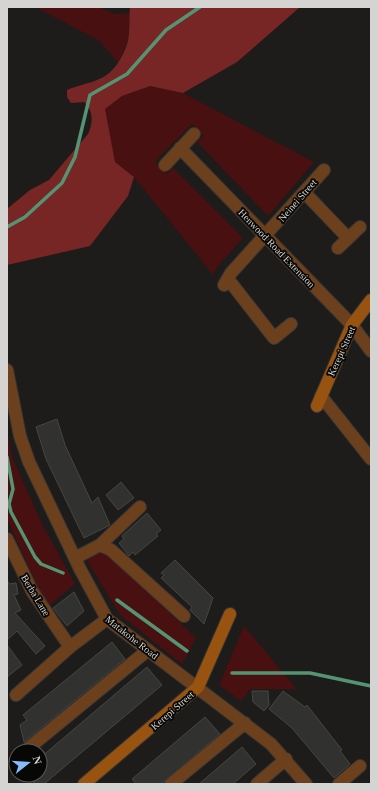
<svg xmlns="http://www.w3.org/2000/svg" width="378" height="791" font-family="Georgia,serif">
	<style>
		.green { fill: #481010 }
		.forest { fill: #772625 }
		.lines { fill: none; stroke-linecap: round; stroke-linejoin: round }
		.stream { stroke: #559472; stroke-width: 3.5 }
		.building { fill: #313230; stroke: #454643 }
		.street-casing { stroke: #373634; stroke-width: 14 }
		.secondary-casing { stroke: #373634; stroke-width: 14 }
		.street { stroke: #6c401d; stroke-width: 12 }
		.secondary { stroke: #995310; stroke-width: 12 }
		.labels { text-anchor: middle; stroke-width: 3.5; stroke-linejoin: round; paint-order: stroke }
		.street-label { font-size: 10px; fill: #d5d4d3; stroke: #070706 }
	</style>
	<rect width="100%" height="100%" fill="#1d1c1a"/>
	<path class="green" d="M35,7H99L114,14L130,13L128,41L118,63L100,41Z
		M150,86L183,93L314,162L268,216L197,142L204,136L192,124L155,161L167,174L173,168L243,238L217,267L213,275L134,177L115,162L104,109L122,96Z
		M7,429L12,457L41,522L75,584L47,607L7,519Z
		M100,551L117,562L196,638L182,664L120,615L85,557Z
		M244,626L297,689H250L241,701L219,685Z"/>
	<path class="forest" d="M130,7H300L237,62L183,93L150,86L122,96L105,109L115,162L134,177L128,196L90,246L7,265V209L30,190L49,180L88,134C93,123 94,111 84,102L71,103L67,97V90C78,85 89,84 99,79C114,74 124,55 128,41C130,30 129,18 130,7Z"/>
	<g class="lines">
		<path class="stream" d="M7,227L25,217L62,183L75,157L90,95L127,74L166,30L200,7
			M7,457L13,489L9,504L11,512L35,557L41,564L63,573
			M117,600L187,651
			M232,673H310L371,686"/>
	</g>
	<path class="building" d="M57,419L65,445L92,503L98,497L110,525L84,538L46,459L36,427Z
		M121,482L134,498L118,510L106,495Z
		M147,513L161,530L156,534L158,536L135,555L133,552L129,556L119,543L124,539L122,536Z
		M175,560L213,598L204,624L190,610L192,607L161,578L164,575L161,573Z
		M7,580L9,584L16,583L18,594L14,595L21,610L15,613L45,646L36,654L17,631L7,640Z
		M74,592L84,611L67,626L53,608Z
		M112,642L125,659L24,742L20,725L27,720L23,715Z
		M7,645L22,665L7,677Z
		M147,667L162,685L44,784H34L32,775H40V758Z
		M252,691H268L269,705L264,711L253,702Z
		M283,691L305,707L307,705L342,750L340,751L350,764L334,778L292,728L269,709Z
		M205,717L220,734L161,784H136L132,779Z
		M242,747L256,764L233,784H199Z"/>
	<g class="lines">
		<defs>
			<path id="street" d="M180,148L352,325L371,351
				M165,165L194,134
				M304,192L348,238
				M338,248L360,227
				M228,279L274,338L291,324
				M224,285L231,273L324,170
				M7,370L20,436L29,462L80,569L107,619L271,744L306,784
				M321,396L371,459
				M7,539L32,591L70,647
				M100,545L111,550L184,616
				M75,558L100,545L140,507
				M16,695L70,647L107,619
				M25,751L148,650
				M171,784L245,723
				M257,784L286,759
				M339,784L360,766"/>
			<path id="secondary" d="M317,406L352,325L371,300
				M84,784L198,687L230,614"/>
		</defs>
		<use href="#street" class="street-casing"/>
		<use href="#secondary" class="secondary-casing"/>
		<use href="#street" class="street"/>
		<use href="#secondary" class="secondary"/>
	</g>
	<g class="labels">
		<g class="street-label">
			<text transform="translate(297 200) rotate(-49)" y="4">Neinei Street</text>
			<text transform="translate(277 248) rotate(46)" y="4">Henwood Road Extension</text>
			<text transform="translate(341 351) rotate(-66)" y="4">Kerepi Street</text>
			<text transform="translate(36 595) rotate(59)" y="4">Berba Lane</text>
			<text transform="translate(132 637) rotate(38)" y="4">Matakohe Road</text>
			<text transform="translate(172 710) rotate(-41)" y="4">Kerepi Street</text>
		</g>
	</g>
	<rect width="378" height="791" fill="none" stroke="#d5d4d3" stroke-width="16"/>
	<g transform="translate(28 763) rotate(73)"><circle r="19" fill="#070706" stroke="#595958"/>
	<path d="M0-3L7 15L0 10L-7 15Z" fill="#85bbfb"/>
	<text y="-6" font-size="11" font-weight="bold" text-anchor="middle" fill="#d5d4d3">N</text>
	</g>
</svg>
